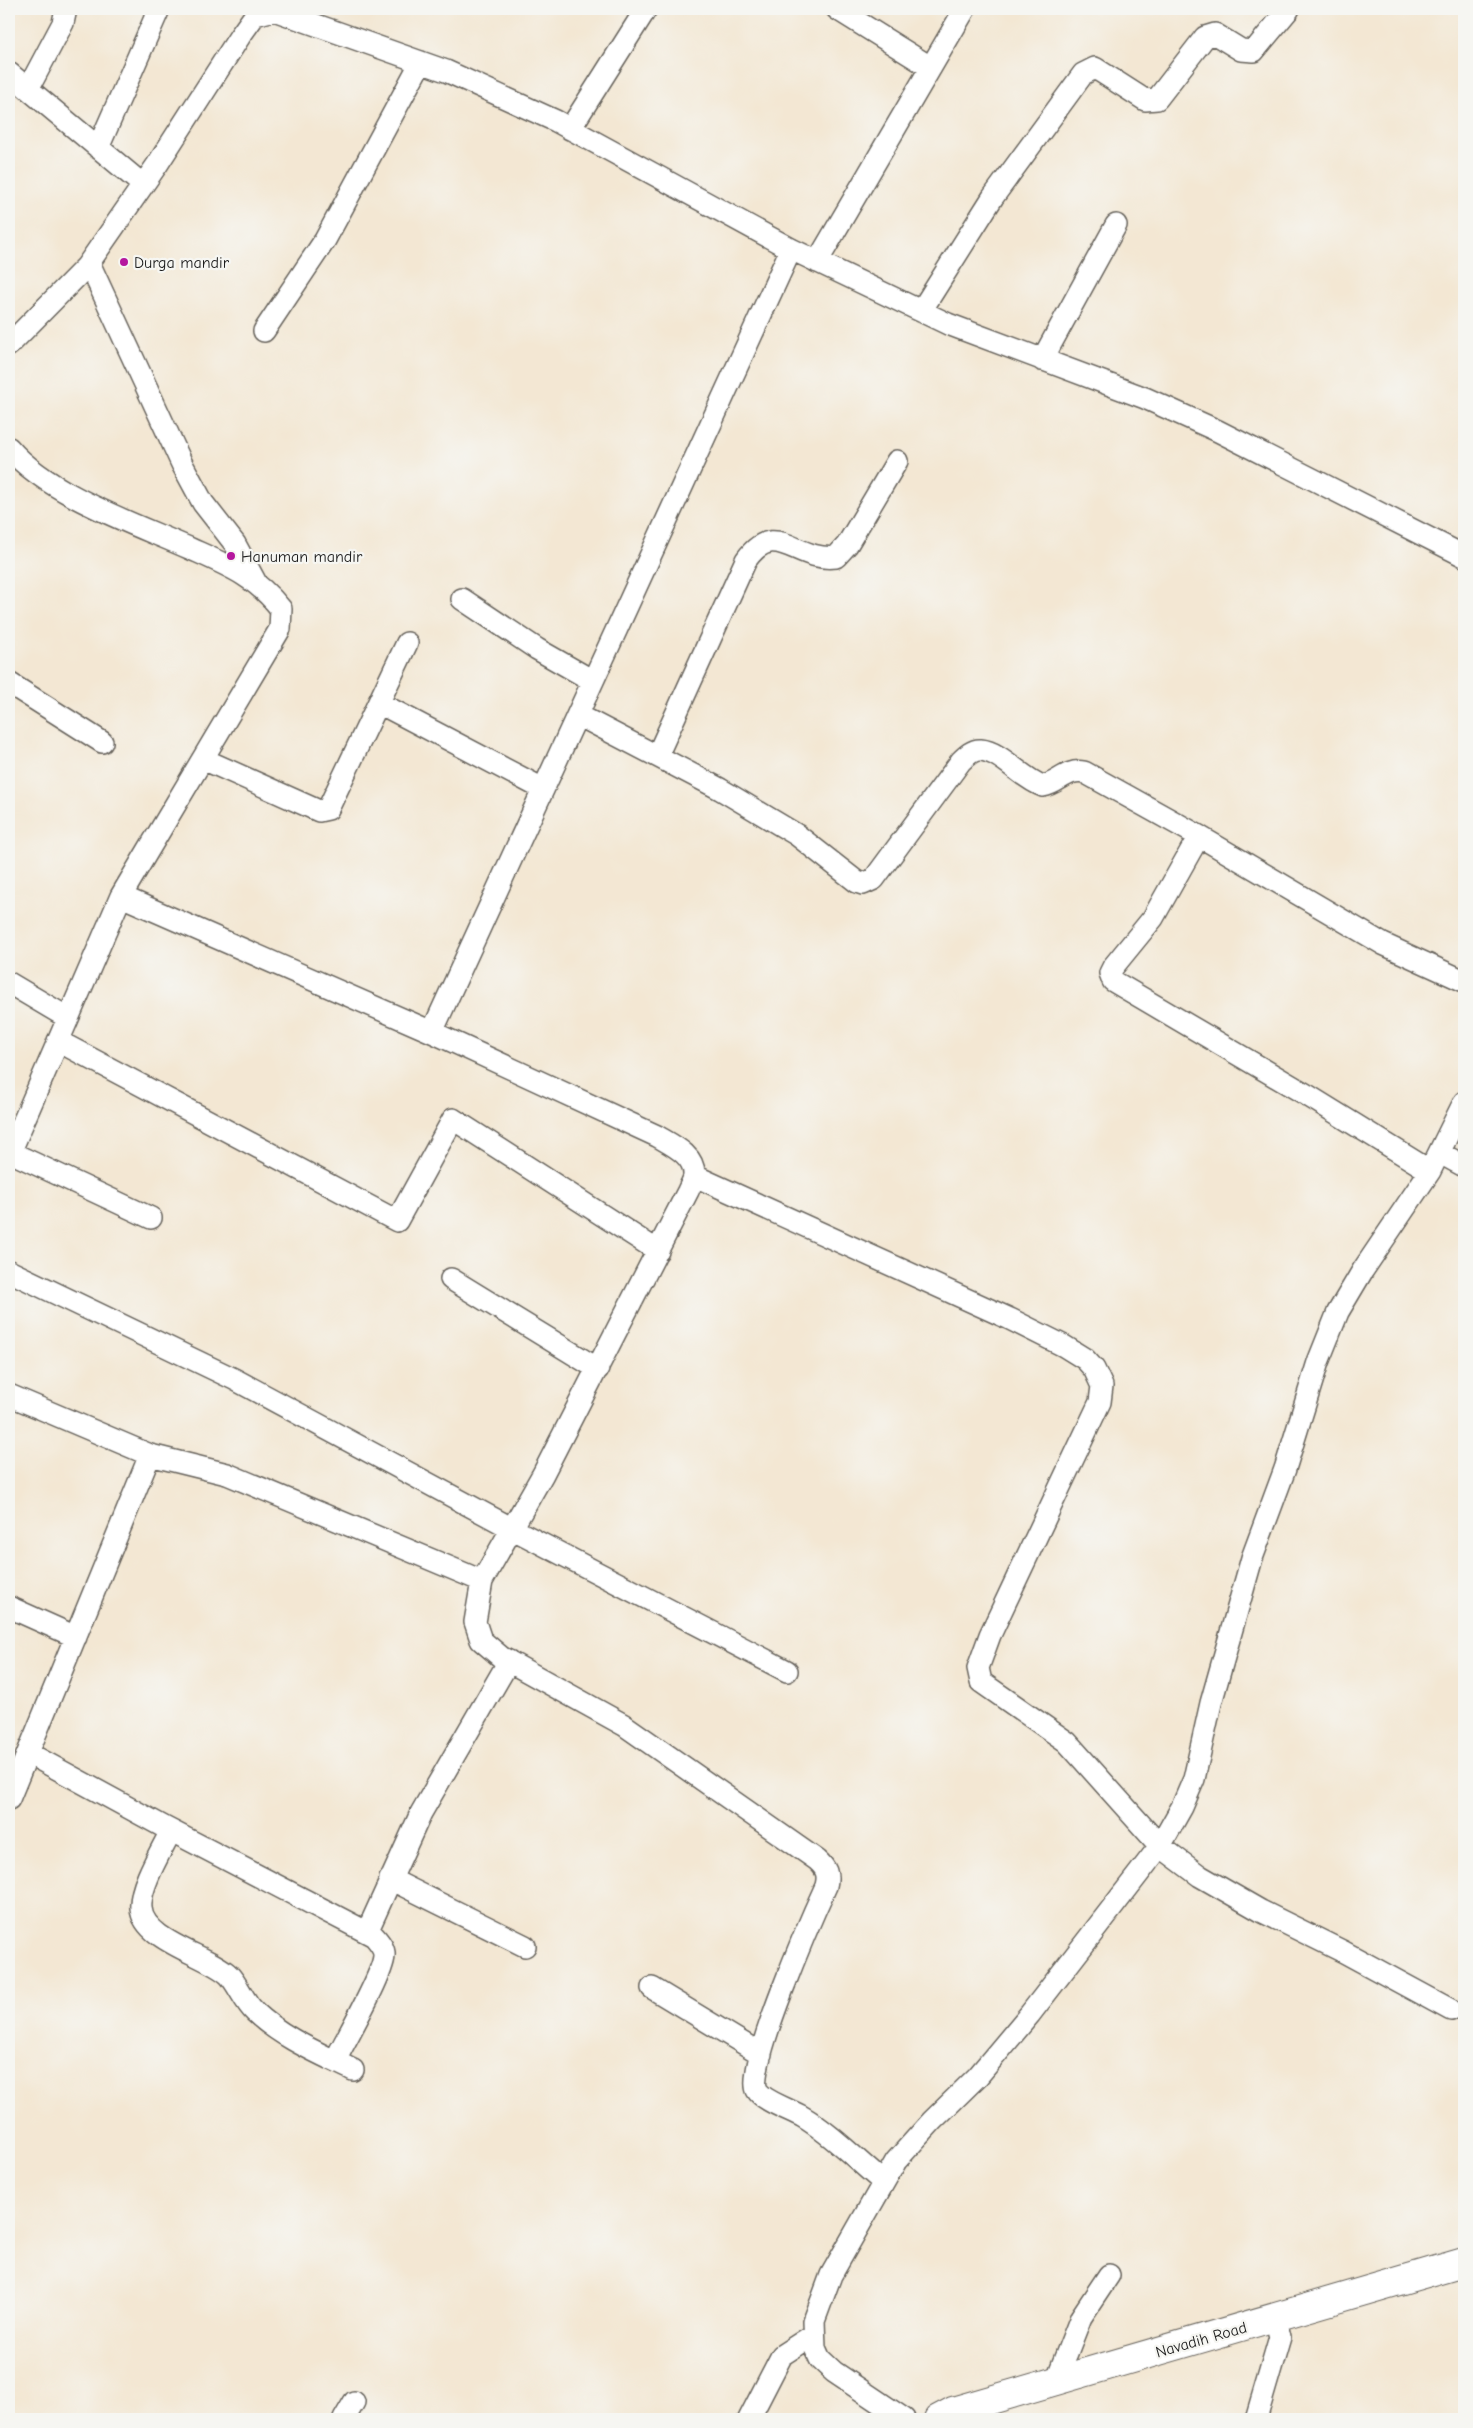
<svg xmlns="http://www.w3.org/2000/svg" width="1473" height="2428" font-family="'Comic Neue',sans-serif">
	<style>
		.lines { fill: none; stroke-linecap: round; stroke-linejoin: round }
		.street-casing { stroke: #67635c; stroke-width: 24 }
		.secondary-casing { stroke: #67635c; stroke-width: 30 }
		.street { stroke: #fff; stroke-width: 21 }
		.secondary { stroke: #fff; stroke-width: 28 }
		.poi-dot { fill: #b5179e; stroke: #f6f6f2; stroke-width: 2 }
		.labels { text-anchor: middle; stroke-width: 4.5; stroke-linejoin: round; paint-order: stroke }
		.poi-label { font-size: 16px; fill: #1c1c1c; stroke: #f6f6f2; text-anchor: start }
		.street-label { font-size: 16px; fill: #1c1c1c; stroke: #f6f6f2 }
	</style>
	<rect width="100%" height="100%" fill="#f6f6f2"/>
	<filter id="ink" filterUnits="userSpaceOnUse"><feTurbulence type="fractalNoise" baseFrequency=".02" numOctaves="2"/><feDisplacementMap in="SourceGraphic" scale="10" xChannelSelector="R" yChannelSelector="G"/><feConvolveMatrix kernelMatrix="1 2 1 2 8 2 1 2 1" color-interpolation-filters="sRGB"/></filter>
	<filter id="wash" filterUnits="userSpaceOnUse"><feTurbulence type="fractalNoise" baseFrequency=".0096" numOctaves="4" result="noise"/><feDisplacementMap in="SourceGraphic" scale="20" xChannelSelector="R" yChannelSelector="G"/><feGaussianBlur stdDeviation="1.12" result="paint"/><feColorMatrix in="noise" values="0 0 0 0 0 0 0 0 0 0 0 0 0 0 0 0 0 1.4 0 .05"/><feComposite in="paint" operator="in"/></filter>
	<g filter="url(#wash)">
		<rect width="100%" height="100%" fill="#f3e7d3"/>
	</g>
	<g filter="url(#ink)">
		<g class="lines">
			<defs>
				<path id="street" d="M837,9L930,67
					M9,73L143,185
					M28,89L63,23L66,9
					M570,129L646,9
					M98,148L159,9
					M817,262L965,9
					M89,263L182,464L203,503L235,544L255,581
					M921,311L993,197L1083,74L1095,68L1145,100L1157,99L1205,37L1215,34L1241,50L1254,51L1289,9
					M264,331L325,240L421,62
					M9,345L86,267L157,165L240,36L255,15L274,10L446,71L556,121L791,249L948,324L1145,398L1218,431L1464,556
					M1042,360L1116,225
					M9,448C49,495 135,524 191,549C229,566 255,576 281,609L280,629L121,896L9,1155
					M462,599L537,649L593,681
					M9,683L102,742
					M379,703L543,789
					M578,715L720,789L797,835L857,882L863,884L874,879L961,761C966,756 973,749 981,750C1002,752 1022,779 1043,786C1059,783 1066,769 1084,772L1199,836L1383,944L1464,981
					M657,756L746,560C776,518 795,562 836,557L847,545L897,461
					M203,759L319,811L328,809L407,643
					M1199,836L1153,918L1113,967L1110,973L1113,981L1307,1095L1430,1171
					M121,896L432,1032L657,1136C672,1145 695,1155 694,1175C694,1180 690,1186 688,1191L543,1474L482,1581L475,1622L481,1640L501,1657L624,1725L817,1860C826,1868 829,1874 826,1886C813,1914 745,2069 757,2090C763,2101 791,2110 803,2117C829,2132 859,2162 883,2182
					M9,983L68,1018
					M432,1032C551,771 673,511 791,249
					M58,1041L397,1221L453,1119L658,1251
					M10,1152L151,1218
					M1440,1153L1464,1166
					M695,1176L1010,1319L1064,1346L1085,1359L1094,1369L1102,1386L1100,1402L990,1635L978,1668L981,1682L1067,1742L1160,1846L1200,1876L1261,1911L1344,1952L1451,2010
					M9,1271L234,1379L511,1528L787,1671
					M451,1279L598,1369
					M9,1395L150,1455L227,1474L482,1581
					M9,1607L76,1637
					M28,1753L164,1827L374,1936C378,1941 385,1948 384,1956C383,1975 345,2040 335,2061
					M9,1799L150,1455
					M171,1831C161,1851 139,1887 141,1908C143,1941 208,1955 229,1975C239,1986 244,2002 255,2012C282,2038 321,2054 353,2070
					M390,1879L525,1946
					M367,1932L421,1813L509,1661
					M652,1988L761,2054
					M1056,2381L1081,2317L1109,2275
					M344,2419L354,2402
					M749,2419L782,2355L813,2335
					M904,2419L834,2372L820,2359L815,2348L814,2321L831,2275L896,2161L932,2121L978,2076L1030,2014L1160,1846L1182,1807L1194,1779L1211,1703L1252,1558L1285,1469L1318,1362L1338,1312L1363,1270L1430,1171L1464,1102
					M1256,2419L1280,2337L1275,2317"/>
				<path id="secondary" d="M938,2419L953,2411L1464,2262"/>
			</defs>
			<use href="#street" class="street-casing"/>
			<use href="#secondary" class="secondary-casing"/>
			<use href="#street" class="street"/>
			<use href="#secondary" class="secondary"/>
		</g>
	</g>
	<g class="poi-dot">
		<circle cx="124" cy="262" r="5"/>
		<circle cx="231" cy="556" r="5"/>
	</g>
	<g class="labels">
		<g class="poi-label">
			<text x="134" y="268">Durga mandir</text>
			<text x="241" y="562">Hanuman mandir</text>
		</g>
		<g class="street-label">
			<text transform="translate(1201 2339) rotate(-16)" y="6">Navadih Road</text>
		</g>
	</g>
	<rect width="1473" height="2428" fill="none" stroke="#f6f6f2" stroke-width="30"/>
</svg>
